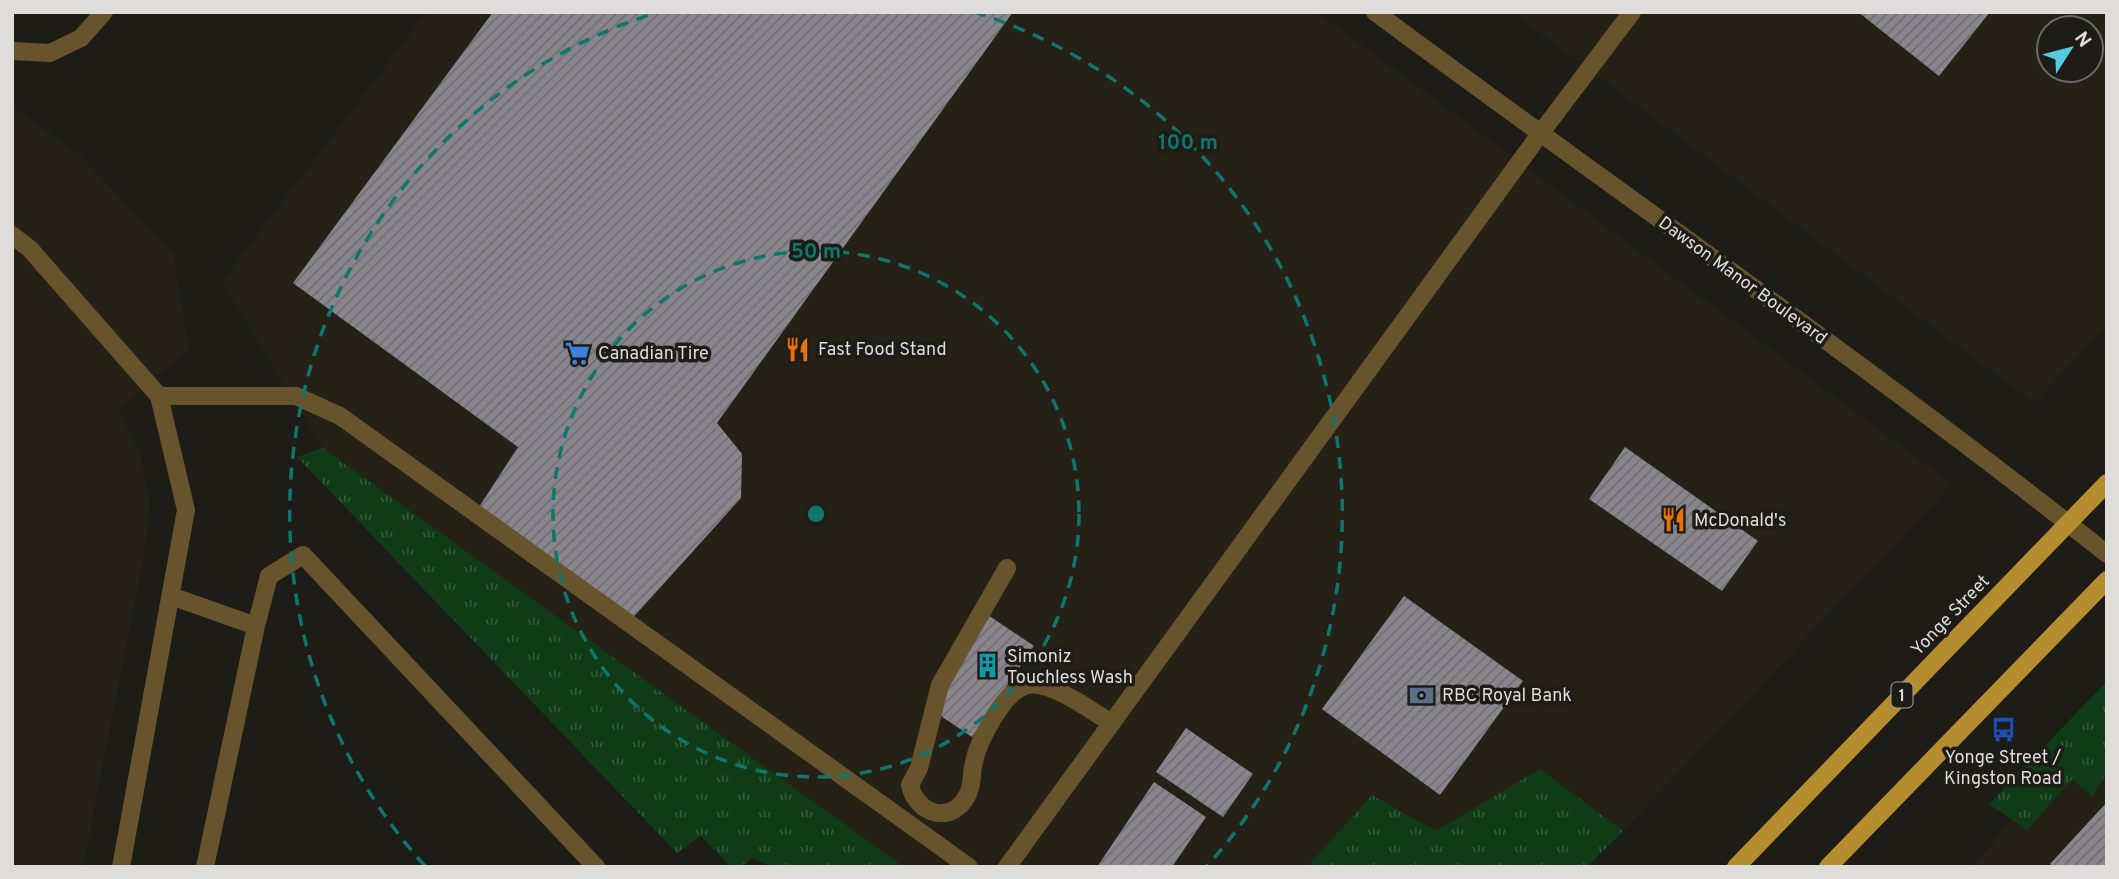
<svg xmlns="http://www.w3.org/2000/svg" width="2119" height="879" font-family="Overpass,sans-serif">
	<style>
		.built { fill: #252116; fill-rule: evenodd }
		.grass { fill: url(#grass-tufts) }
		.building { fill: url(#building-hatch) }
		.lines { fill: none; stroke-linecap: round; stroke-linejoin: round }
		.minor { stroke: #68542c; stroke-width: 18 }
		.major { stroke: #b58c2e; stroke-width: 18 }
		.ring { fill: none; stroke: #0f766e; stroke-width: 3.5; stroke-dasharray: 12 9 }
		.labels { text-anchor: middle; stroke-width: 7; stroke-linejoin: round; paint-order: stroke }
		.shield { fill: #1e1c17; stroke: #a4a3a0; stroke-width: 2 }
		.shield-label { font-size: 16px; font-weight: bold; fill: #deddda }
		.street-label { font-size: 18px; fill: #deddda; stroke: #1e1c17 }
		.poi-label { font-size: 18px; fill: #deddda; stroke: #1e1c17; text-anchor: start }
		.centre { fill: #0f766e; stroke: #1e1c17; stroke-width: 3.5 }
		.ring-label { font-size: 21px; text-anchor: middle; font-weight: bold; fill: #0f766e; stroke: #1e1c17; stroke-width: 7; stroke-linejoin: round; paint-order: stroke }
	</style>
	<defs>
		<pattern id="grass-tufts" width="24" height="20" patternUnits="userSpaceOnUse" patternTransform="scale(1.75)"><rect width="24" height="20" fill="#0f3c17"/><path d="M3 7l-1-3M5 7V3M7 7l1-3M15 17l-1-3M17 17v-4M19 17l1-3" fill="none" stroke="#325838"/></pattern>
		<pattern id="building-hatch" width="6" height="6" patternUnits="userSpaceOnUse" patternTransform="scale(1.75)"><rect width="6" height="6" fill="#88868c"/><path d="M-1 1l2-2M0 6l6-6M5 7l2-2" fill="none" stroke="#706e72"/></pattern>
	</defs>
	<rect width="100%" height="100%" fill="#1e1c17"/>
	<path class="built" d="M427,12H1317L1952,484L1623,831L1540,769L1436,831L1372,795L1307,867H904L323,448L222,282Z
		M1512,12H2107V326L2034,403ZM2049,28H2091V70H2049Z
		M12,106L80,155L173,253L189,348L118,411L141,456L150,503L144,555L83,867H12Z
		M2107,693V867H1969L1990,847Z"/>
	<path class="grass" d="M323,448L904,867H772L753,858L740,867H731L701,836L677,853L297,457Z
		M2107,681V773L2092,796L2072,779L2027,830L1989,804Z
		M1540,769L1623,831L1587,867H1307L1372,795L1436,831Z"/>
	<path class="building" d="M493,12H1013L717,423L742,454L741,498L630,621L479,507L518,447L293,283Z
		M1858,12H1990L1939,76Z
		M1625,447L1758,541L1722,591L1589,499Z
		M1404,596L1523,681L1440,795L1322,709Z
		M988,615L1034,646L972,737L926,706Z
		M1186,728L1253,774L1223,817L1156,772Z
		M1154,782L1206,817L1172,867H1097Z
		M2107,802V867H2054L2050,864Z"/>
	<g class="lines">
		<path class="minor" d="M1375,12C1619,193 1869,365 2107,554
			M12,51L50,53L81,38L104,12
			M12,235L30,249L159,396L186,510L121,867
			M159,396H296L340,416L969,867
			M1007,568L940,685L919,768L910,785C917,816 953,825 968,794C973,785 971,771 974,762C978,741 1003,694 1024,686C1047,677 1092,711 1111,723
			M171,596L256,626
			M205,867L256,626L269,576L303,555L596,867
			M1007,867L1540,134L1632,12"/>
		<path class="major" d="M1736,867L2107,483
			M1828,867L2107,580"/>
	</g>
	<g class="ring">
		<circle cx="816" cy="514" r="263"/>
		<path d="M425 866A526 526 0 0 1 658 12M974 12A526 526 0 0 1 1207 866"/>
	</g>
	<defs>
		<symbol id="restaurant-bare" viewBox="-9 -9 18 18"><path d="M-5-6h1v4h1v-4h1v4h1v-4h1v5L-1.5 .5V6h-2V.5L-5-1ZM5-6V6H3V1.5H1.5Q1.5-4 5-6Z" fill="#e8710a" stroke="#1e1c17" stroke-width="2.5" paint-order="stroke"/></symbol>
		<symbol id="supermarket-bare" viewBox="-9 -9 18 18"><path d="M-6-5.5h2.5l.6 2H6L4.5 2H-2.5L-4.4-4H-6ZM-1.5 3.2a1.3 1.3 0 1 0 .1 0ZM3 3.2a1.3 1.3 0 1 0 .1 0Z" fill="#3f7fe0" stroke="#1e1c17" stroke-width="2.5" paint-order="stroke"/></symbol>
		<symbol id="building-bare" viewBox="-9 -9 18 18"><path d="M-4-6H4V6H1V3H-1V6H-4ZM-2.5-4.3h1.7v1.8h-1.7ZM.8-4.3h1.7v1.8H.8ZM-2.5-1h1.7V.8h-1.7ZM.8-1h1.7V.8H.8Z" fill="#0f9aa8" stroke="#1e1c17" stroke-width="2.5" paint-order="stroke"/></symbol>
		<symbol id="bank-bare" viewBox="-9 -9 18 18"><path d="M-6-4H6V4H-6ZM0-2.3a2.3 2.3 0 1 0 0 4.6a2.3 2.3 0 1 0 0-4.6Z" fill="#5c6f8a" stroke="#1e1c17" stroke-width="2.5" paint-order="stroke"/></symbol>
		<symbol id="bus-bare" viewBox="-9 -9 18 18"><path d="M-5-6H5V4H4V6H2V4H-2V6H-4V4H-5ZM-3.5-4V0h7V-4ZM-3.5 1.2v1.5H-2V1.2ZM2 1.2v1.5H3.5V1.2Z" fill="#1a4fb4" stroke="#1e1c17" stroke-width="2.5" paint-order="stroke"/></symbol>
	</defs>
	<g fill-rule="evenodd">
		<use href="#restaurant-bare" x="780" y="332" width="35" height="35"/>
		<use href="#supermarket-bare" x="560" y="336" width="35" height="35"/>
		<use href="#restaurant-bare" x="1656" y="502" width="35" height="35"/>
		<use href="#building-bare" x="970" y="648" width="35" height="35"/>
		<use href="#bank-bare" x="1404" y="678" width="35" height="35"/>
		<use href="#bus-bare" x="1986" y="712" width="35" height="35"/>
	</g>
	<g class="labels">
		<rect class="shield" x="1891.5" y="682.5" width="21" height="25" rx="5"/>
		<g class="shield-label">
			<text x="1902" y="701">1</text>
		</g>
		<g class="street-label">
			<text transform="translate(1743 280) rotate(36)" y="6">Dawson Manor Boulevard</text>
			<text transform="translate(1950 615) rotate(-46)" y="6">Yonge Street</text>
		</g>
		<g class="poi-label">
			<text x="818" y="355">Fast Food Stand</text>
			<text x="598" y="359">Canadian Tire</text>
			<text x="1694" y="526">McDonald's</text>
			<text x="1007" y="662">Simoniz<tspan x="1007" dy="21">Touchless Wash</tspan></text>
			<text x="1442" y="701">RBC Royal Bank</text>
			<text x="2003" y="763" text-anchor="middle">Yonge Street /<tspan x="2003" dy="21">Kingston Road</tspan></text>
		</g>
	</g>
	<circle cx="816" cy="514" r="10" class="centre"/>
	<g class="ring-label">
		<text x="1188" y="149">100 m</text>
		<text x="816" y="258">50 m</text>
	</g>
	<rect width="2119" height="879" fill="none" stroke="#deddda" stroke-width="28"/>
	<g transform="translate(2070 49) rotate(54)"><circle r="33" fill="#1e1c17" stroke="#6b6965" stroke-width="2"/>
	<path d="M0-5L12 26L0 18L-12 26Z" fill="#55cadf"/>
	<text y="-10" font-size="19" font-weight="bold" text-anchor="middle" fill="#deddda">N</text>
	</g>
</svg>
